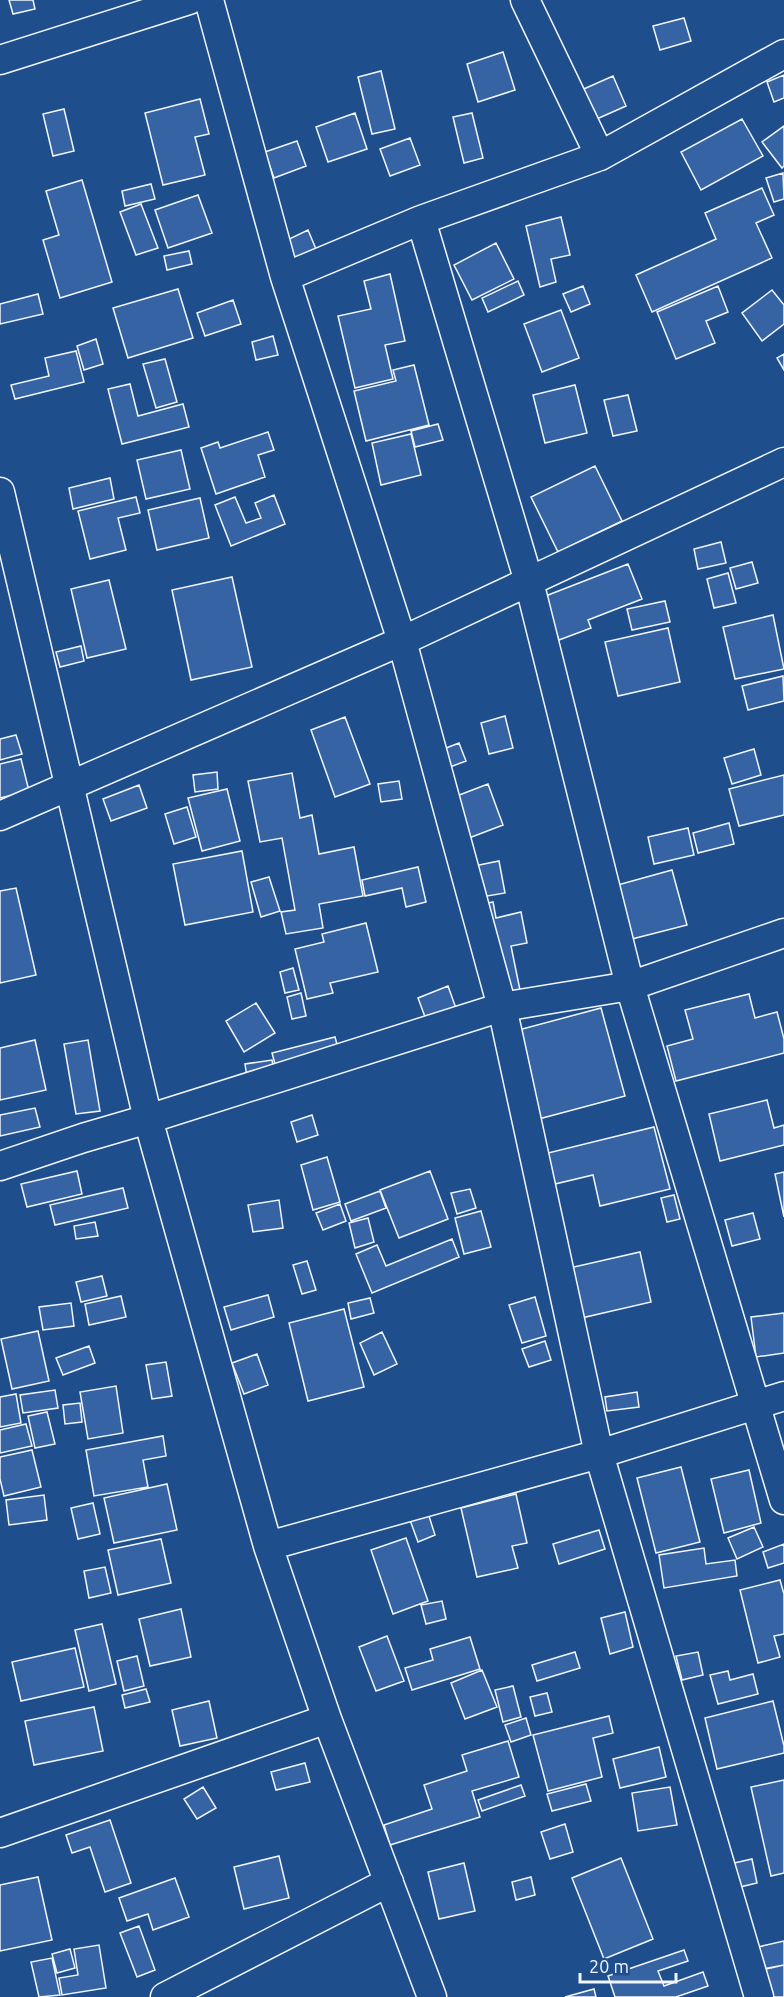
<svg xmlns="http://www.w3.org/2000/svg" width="784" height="1997" font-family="Ubuntu,sans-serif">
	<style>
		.building { fill: #3563a3; stroke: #f2f6ff; stroke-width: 1.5 }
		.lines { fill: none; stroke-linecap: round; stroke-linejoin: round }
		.street-casing { stroke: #f2f6ff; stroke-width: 31 }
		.street { stroke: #1f4e8c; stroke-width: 28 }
	</style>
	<rect width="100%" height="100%" fill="#1f4e8c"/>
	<path class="building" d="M9,0H33L35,9L13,14Z
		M684,18L691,41L660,50L653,26Z
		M503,52L515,90L478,102L467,64Z
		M381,71L395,129L372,134L358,77Z
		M784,75V98L774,102L767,82Z
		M613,76L626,106L581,126L568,96Z
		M200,99L209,134L195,137L205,175L163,185L145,113Z
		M64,109L74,151L53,156L43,114Z
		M355,113L367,149L328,162L316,127Z
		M472,113L483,158L464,163L453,117Z
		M742,119L763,156L701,190L681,152Z
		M784,126V166L782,168L762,142Z
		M410,138L420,165L390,176L380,149Z
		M297,141L306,166L274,178L265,152Z
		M783,173L784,199L774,202L766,178Z
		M82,180L112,282L60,298L43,240L59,235L46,191Z
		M151,184L155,199L125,206L122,191Z
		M762,188L774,215L756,223L772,258L652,312L636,275L716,239L705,213Z
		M198,195L212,233L168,248L155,210Z
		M141,204L158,248L136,255L120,212Z
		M561,217L570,255L551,259L556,282L540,287L526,226Z
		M308,230L316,249L293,259L285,241Z
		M496,243L514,279L472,300L454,265Z
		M189,251L192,264L167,270L164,256Z
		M390,274L405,341L385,345L393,379L355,388L338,316L371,309L364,281Z
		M518,281L524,295L488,312L482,298Z
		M583,286L590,304L571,312L563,294Z
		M718,286L728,312L706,321L715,343L676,359L657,312Z
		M178,289L193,338L128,358L113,308Z
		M772,290L784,305V324L762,341L742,313Z
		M38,294L43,314L0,324V304Z
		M233,300L241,324L205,336L197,313Z
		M561,310L579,358L542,372L524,324Z
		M273,336L278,355L256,360L252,342Z
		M96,339L103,364L84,370L77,346Z
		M76,351L84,382L15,399L11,385L49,376L45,358Z
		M784,354V370L777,358Z
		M165,359L177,402L156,408L143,364Z
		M414,365L429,425L366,441L354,391L396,381L393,370Z
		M130,384L138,416L183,404L189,427L122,444L108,389Z
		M575,385L587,433L545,443L533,395Z
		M628,395L637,431L613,436L604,400Z
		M438,424L443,440L415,447L411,431Z
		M268,432L274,450L258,455L265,477L216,494L201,448L218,442L220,448Z
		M411,434L421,475L381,485L372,443Z
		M181,450L190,489L146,499L137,460Z
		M595,466L622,521L558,552L531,497Z
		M110,478L114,499L73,509L69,488Z
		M274,495L285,524L231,546L215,505L235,497L246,523L261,518L255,503Z
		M136,497L140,513L118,518L126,550L90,559L78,511Z
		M200,498L209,538L157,550L148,510Z
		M721,542L726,563L698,569L694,549Z
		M752,562L758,583L736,589L730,568Z
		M628,564L642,599L588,620L591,628L559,640L543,597Z
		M728,573L736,603L714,608L707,579Z
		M232,577L252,667L191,680L172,590Z
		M109,580L126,649L87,658L71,589Z
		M665,601L670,622L632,630L627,609Z
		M773,615L784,669L735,679L723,627Z
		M668,628L680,682L618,696L605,642Z
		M81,646L84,661L60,667L56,652Z
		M783,676L784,701L748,710L742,686Z
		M505,716L513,748L489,754L481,723Z
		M345,717L370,784L335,797L311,730Z
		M16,735L22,754L0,760V739Z
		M459,743L466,761L442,770L436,752Z
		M754,749L761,775L732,784L724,758Z
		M21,759L29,791L0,798V764Z
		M217,772L218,789L195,792L193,775Z
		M292,773L300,818L312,815L319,854L354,847L363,896L319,904L323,928L286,934L281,912L295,910L282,838L260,842L248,781Z
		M784,775V815L739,826L729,789Z
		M399,781L402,799L381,802L378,784Z
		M488,784L503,825L469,838L454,797Z
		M139,785L147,808L111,821L103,799Z
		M227,789L240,841L202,851L188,798Z
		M187,807L196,837L174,844L165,814Z
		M729,823L734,844L698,853L693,833Z
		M688,828L694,855L654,864L648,837Z
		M242,851L253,912L185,925L173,864Z
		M499,861L505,893L470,899L464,868Z
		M418,867L426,902L406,907L402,888L365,896L362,880Z
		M672,870L687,925L628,940L614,886Z
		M269,877L280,911L261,917L251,882Z
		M16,888L36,975L0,983V891Z
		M493,902L496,918L521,912L527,943L511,946L521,995L489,1002L469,907Z
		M366,923L378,972L330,983L333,993L307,999L295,949L324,942L322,934Z
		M293,968L299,990L285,993L280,972Z
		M448,986L458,1014L428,1025L418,998Z
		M301,993L306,1016L292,1019L287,997Z
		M749,994L755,1018L777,1012L784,1039V1053L676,1081L667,1046L693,1039L685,1010Z
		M256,1003L275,1033L244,1052L226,1021Z
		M601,1008L625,1096L535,1120L511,1032Z
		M335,1037L341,1059L278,1075L272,1053Z
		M35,1040L46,1090L0,1100V1048Z
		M88,1040L100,1111L76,1114L64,1044Z
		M272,1060L276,1086L249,1090L245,1064Z
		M767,1100L774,1128L784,1125V1145L720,1161L709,1114Z
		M35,1108L40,1127L0,1136V1115Z
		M312,1115L318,1135L297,1142L291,1122Z
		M654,1127L670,1189L600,1206L593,1175L555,1184L548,1153Z
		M327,1157L340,1202L313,1210L301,1165Z
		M77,1171L82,1194L27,1207L21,1184Z
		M430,1171L448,1219L399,1238L380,1190Z
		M784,1172V1217L775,1174Z
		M123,1188L128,1208L55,1225L50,1205Z
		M470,1189L476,1208L457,1214L451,1193Z
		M380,1191L386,1208L351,1221L345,1204Z
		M674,1195L680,1219L667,1222L661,1198Z
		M279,1200L283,1228L253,1232L248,1205Z
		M340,1204L346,1221L323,1230L316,1213Z
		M481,1211L491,1247L464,1254L455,1218Z
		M753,1213L760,1239L732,1246L725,1220Z
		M368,1218L374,1242L355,1248L349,1223Z
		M95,1222L98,1236L76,1239L74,1226Z
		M452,1239L459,1257L372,1293L356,1254L377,1245L386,1266Z
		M640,1252L651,1302L577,1319L565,1269Z
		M307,1261L316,1290L302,1294L293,1265Z
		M102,1276L107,1296L81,1302L76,1282Z
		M268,1295L274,1317L231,1330L224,1307Z
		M121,1296L126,1317L89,1325L85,1304Z
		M535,1297L546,1336L522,1343L509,1305Z
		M370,1298L374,1313L351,1319L348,1303Z
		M71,1303L74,1326L43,1330L39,1307Z
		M344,1309L364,1387L308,1401L289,1323Z
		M784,1313V1353L756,1357L751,1317Z
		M38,1331L49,1381L12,1389L1,1339Z
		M382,1332L397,1364L374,1375L360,1343Z
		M545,1341L551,1360L529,1367L522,1349Z
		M89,1346L95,1363L63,1375L56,1358Z
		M257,1354L268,1385L244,1394L232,1363Z
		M166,1362L172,1396L152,1399L146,1365Z
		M116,1386L123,1433L88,1439L80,1392Z
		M55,1390L58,1408L23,1413L20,1395Z
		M637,1392L639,1407L607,1411L605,1397Z
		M16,1394L21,1423L0,1427V1397Z
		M80,1403L82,1422L65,1424L63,1405Z
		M47,1412L55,1444L35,1448L28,1416Z
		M26,1424L32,1446L0,1453V1430Z
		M163,1436L166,1456L143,1460L148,1487L94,1496L86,1450Z
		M32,1450L41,1487L4,1496L0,1479V1457Z
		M681,1467L700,1542L656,1553L637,1478Z
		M749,1470L761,1523L724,1533L711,1479Z
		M167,1484L177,1530L114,1543L104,1498Z
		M516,1494L527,1543L512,1546L518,1568L477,1577L461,1508Z
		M44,1495L47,1520L9,1525L6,1500Z
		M93,1503L100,1534L78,1539L71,1508Z
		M428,1513L435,1535L418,1542L410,1520Z
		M754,1527L763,1547L737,1559L728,1538Z
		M599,1530L605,1549L559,1564L553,1544Z
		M406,1538L428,1601L393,1614L371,1550Z
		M161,1539L171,1583L118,1595L108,1550Z
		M784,1544V1563L768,1568L763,1552Z
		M704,1548L706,1564L735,1560L737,1576L664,1588L659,1555Z
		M105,1567L111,1593L89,1598L84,1571Z
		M780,1580L784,1594V1634L774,1636L780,1657L758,1663L740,1590Z
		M442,1601L446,1619L426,1624L421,1605Z
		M181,1609L191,1657L150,1666L139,1619Z
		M625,1612L633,1647L610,1654L601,1618Z
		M102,1624L116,1684L89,1691L75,1630Z
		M387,1636L404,1681L376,1691L359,1647Z
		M470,1637L480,1669L412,1690L405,1668L433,1660L430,1649Z
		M75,1648L84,1687L21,1701L12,1662Z
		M575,1652L580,1668L537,1681L532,1665Z
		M698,1652L703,1675L682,1680L676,1656Z
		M137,1656L144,1686L124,1691L117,1661Z
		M482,1670L497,1707L465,1719L451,1683Z
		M728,1671L730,1680L753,1674L758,1694L718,1704L710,1675Z
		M513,1686L521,1717L503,1722L495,1690Z
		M146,1689L150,1702L125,1708L122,1695Z
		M547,1693L552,1712L535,1716L530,1697Z
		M209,1701L217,1738L180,1746L172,1710Z
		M773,1701L784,1746V1753L717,1769L705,1718Z
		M94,1707L103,1751L34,1765L25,1721Z
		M609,1716L613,1733L593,1738L602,1777L548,1791L533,1735Z
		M526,1718L531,1735L511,1742L505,1725Z
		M508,1741L519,1777L472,1791L480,1817L390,1845L384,1825L432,1809L424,1785L467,1771L462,1755Z
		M659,1747L666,1777L620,1788L613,1759Z
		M305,1763L310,1782L276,1790L271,1772Z
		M784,1780V1873L771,1876L751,1787Z
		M586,1784L591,1801L552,1811L547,1794Z
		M521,1785L525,1796L482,1811L478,1800Z
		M203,1787L216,1808L197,1819L184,1799Z
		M670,1787L677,1825L638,1831L632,1793Z
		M110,1820L131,1883L105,1892L90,1847L72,1853L66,1835Z
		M565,1824L573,1852L550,1859L541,1832Z
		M279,1856L289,1898L244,1909L234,1867Z
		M621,1858L653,1939L604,1959L572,1878Z
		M752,1859L757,1883L740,1887L734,1863Z
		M464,1863L475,1911L439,1919L428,1872Z
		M38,1877L52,1940L0,1951V1885Z
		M531,1877L535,1895L516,1900L512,1882Z
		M175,1878L189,1917L153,1930L148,1914L127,1921L119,1898Z
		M139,1926L155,1970L137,1977L120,1933Z
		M784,1941V1965L763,1969L758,1947Z
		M99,1945L106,1988L62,1995L59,1978L78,1975L74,1949Z
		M70,1949L75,1968L57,1973L52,1954Z
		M684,1950L688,1961L658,1971L664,1986L703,1972L708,1986L676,1997H615L608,1976Z
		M52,1958L60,1995L39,1997L31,1962Z
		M784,1965V1997H768L762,1970Z
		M594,1989L596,1997H565Z"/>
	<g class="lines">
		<defs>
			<path id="street" d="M209,0L285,277L402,641L502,1007L599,1454L759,1997
				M525,0L600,156
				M0,60L189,0
				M421,220L529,582L630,986L784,1500
				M285,277L421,220L600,156L784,54
				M0,492L148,1119L268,1546L327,1719L432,1997
				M0,816L402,641L784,462
				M0,1166L83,1138L148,1119L502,1007L630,986L784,933
				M268,1546L599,1454L784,1396
				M0,1833L327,1719
				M165,1997L389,1882"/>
		</defs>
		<use href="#street" class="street-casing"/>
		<use href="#street" class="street"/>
	</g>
	<path d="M580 1973v9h96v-9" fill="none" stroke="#f2f6ff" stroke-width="3"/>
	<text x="589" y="1973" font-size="18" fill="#f2f6ff" stroke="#1f4e8c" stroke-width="4.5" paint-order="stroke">20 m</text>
</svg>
